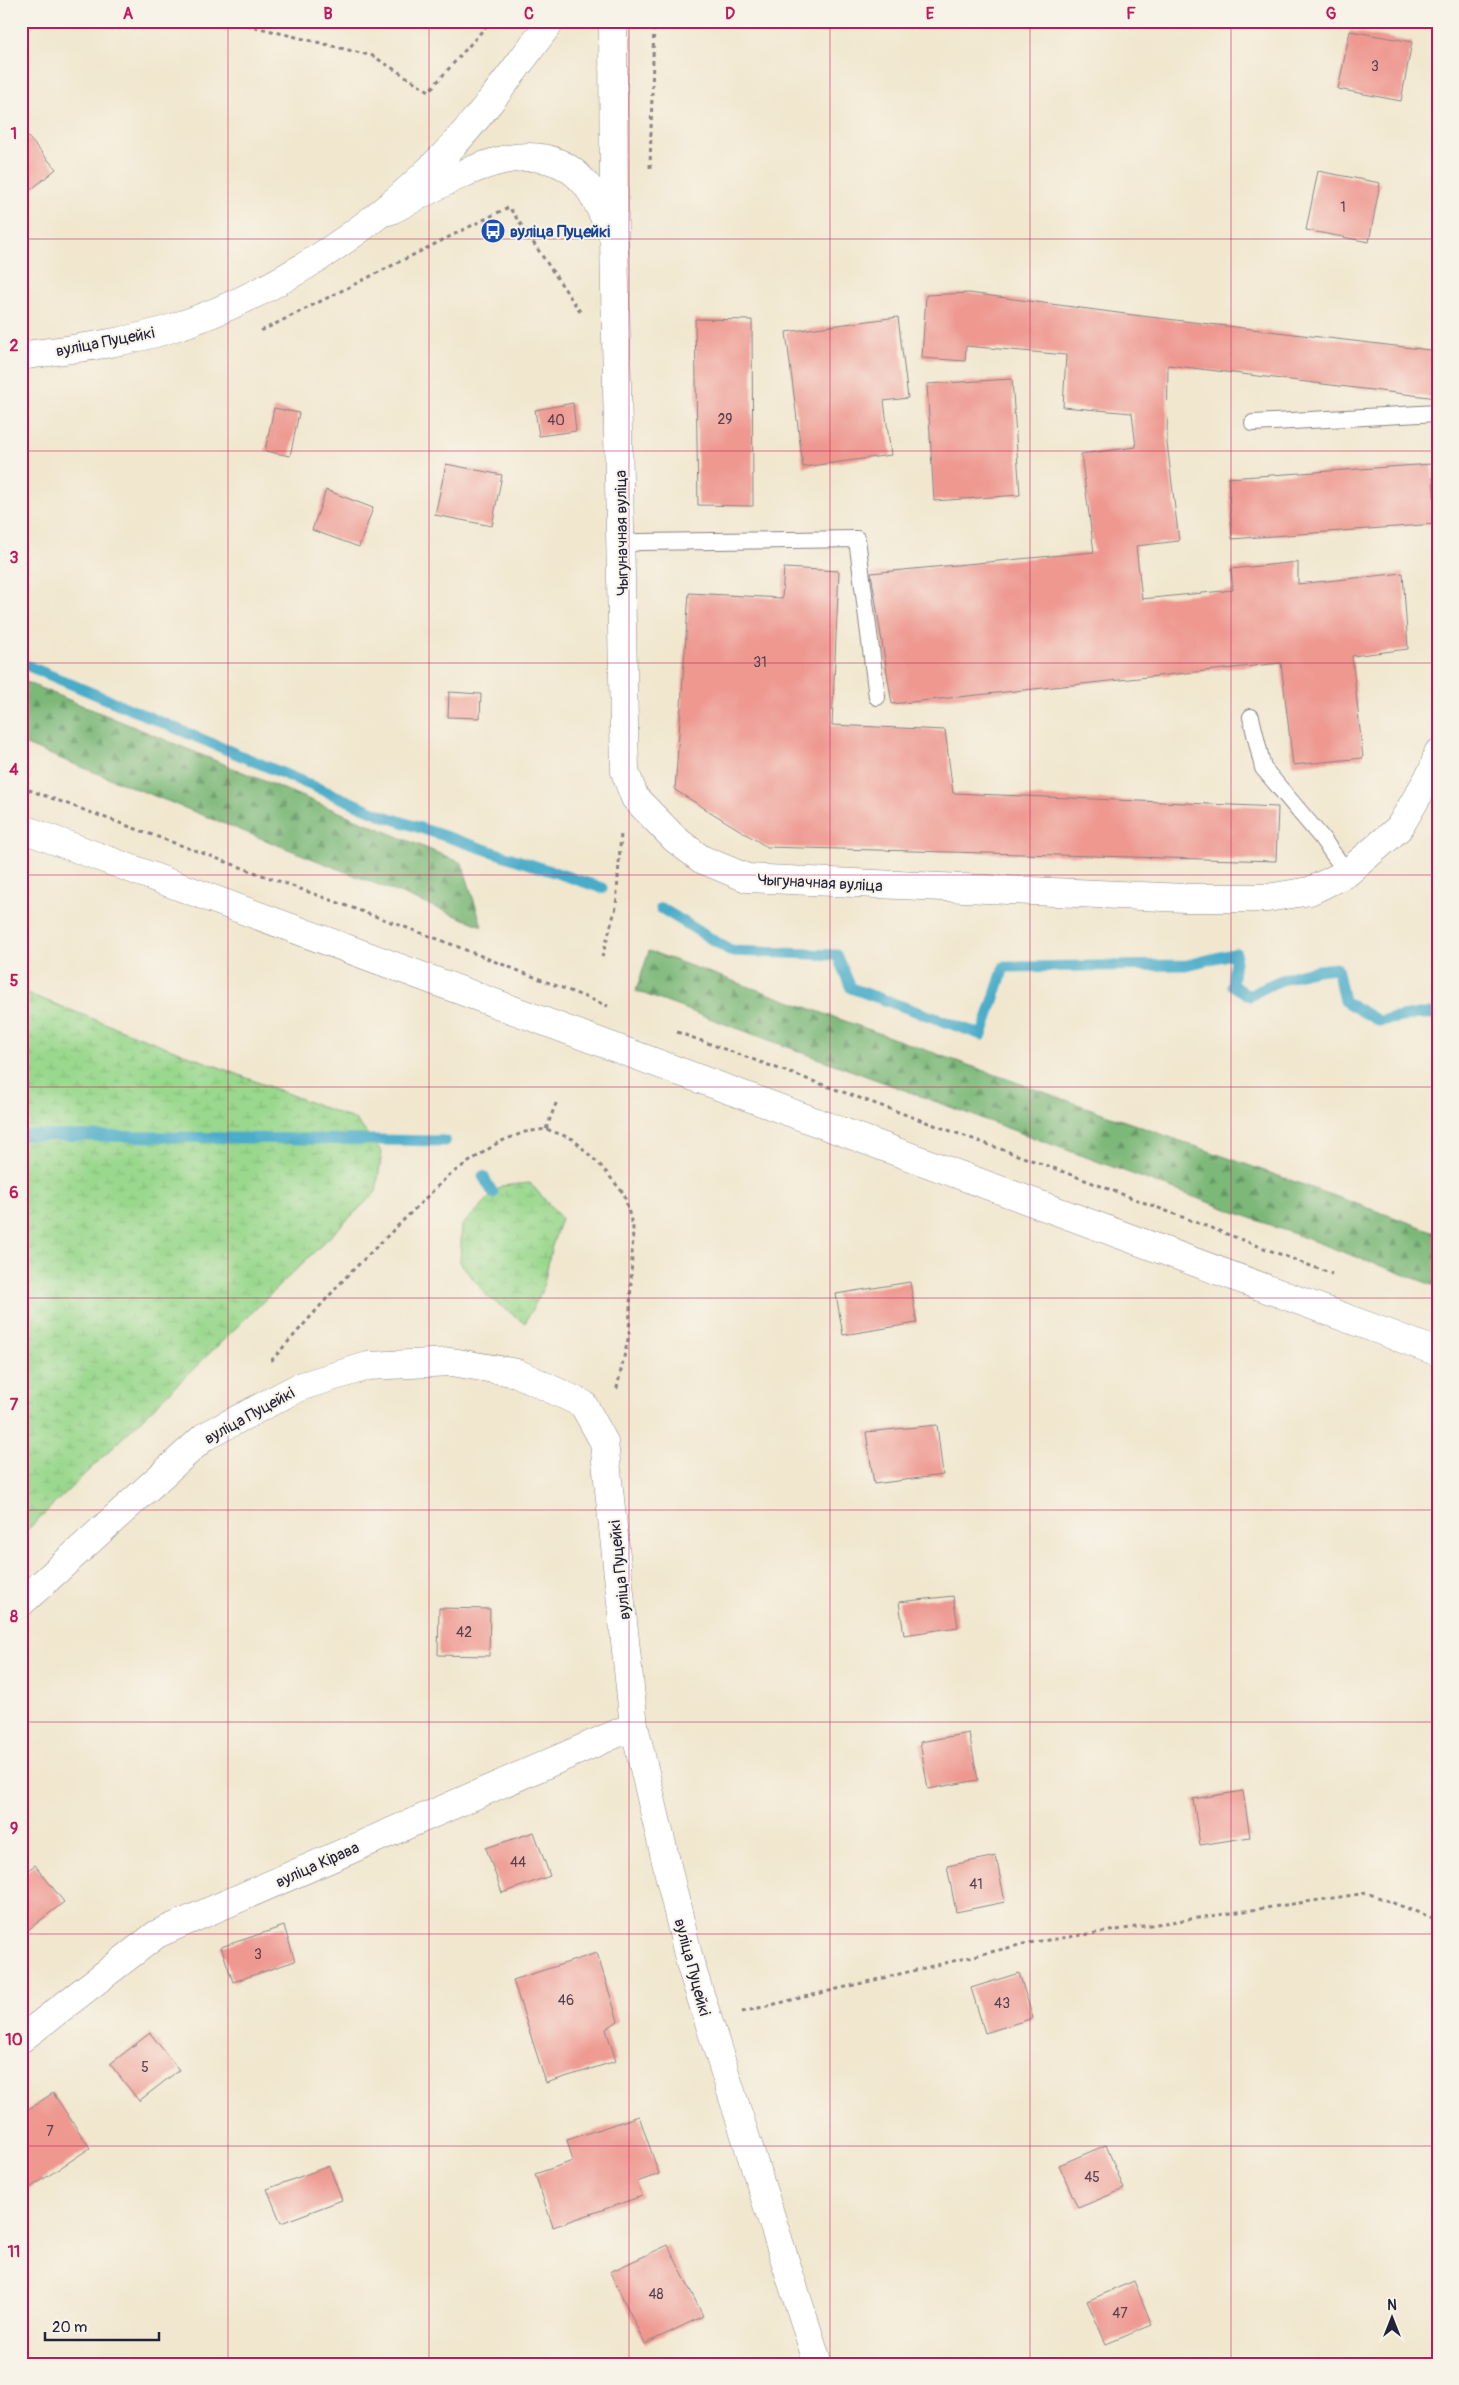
<svg xmlns="http://www.w3.org/2000/svg" width="1459" height="2385" font-family="Pangolin,sans-serif">
	<style>
		.forest { fill: url(#forest-firs); stroke: #4e6d5a }
		.wetland { fill: url(#wetland-marsh); stroke: #5e7d64 }
		.lines { fill: none; stroke-linecap: round; stroke-linejoin: round }
		.stream { stroke: #49acc9; stroke-width: 11 }
		.building { fill: #ee9890 }
		.lane-casing { stroke: #8a8485; stroke-width: 18 }
		.street-casing { stroke: #8a8485; stroke-width: 29 }
		.secondary-casing { stroke: #8a8485; stroke-width: 29 }
		.primary-casing { stroke: #8a8485; stroke-width: 29 }
		.path { stroke: #8a8485; stroke-width: 3; stroke-dasharray: 4 4; stroke-linecap: butt }
		.lane { stroke: #fff; stroke-width: 16 }
		.street { stroke: #fff; stroke-width: 28 }
		.secondary { stroke: #fff; stroke-width: 28 }
		.primary { stroke: #fff; stroke-width: 28 }
		.grid { fill: none; stroke: #c2185b; stroke-width: 1; stroke-opacity: 0.55 }
		.labels { text-anchor: middle; stroke-width: 4; stroke-linejoin: round; paint-order: stroke }
		.number-label { font-size: 14px; fill: #554050 }
		.transit-label { font-size: 16px; font-weight: bold; fill: #164399; stroke: #f7f3e8; text-anchor: start }
		.street-label { font-size: 16px; fill: #22223b; stroke: #f7f3e8 }
		.neatline { fill: none; stroke: #c2185b; stroke-width: 2 }
		.grid-label { font-size: 16px; text-anchor: middle; font-weight: bold; fill: #c2185b }
	</style>
	<defs>
		<pattern id="forest-firs" width="22" height="20" patternUnits="userSpaceOnUse" patternTransform="scale(1.25)"><rect width="22" height="20" fill="#7bb878"/><path d="M5 1l3.5 6h-7zM16 11l3.5 6h-7z" fill="#649564"/></pattern>
		<pattern id="wetland-marsh" width="20" height="14" patternUnits="userSpaceOnUse" patternTransform="scale(1.25)"><rect width="20" height="14" fill="#9ad88d"/><path d="M1 5h8M5 5V1M11 12h8M15 12V8" fill="none" stroke="#84b97b"/></pattern>
	</defs>
	<rect width="100%" height="100%" fill="#f7f3e8"/>
	<filter id="ink" filterUnits="userSpaceOnUse"><feTurbulence type="fractalNoise" baseFrequency=".02" numOctaves="2"/><feDisplacementMap in="SourceGraphic" scale="10" xChannelSelector="R" yChannelSelector="G"/><feConvolveMatrix kernelMatrix="1 2 1 2 8 2 1 2 1" color-interpolation-filters="sRGB"/></filter>
	<filter id="wash" filterUnits="userSpaceOnUse"><feTurbulence type="fractalNoise" baseFrequency=".0096" numOctaves="4" result="noise"/><feDisplacementMap in="SourceGraphic" scale="20" xChannelSelector="R" yChannelSelector="G"/><feGaussianBlur stdDeviation="1.12" result="paint"/><feColorMatrix in="noise" values="0 0 0 0 0 0 0 0 0 0 0 0 0 0 0 0 0 1.4 0 .05"/><feComposite in="paint" operator="in"/></filter>
	<g filter="url(#wash)">
		<rect width="100%" height="100%" fill="#f1e7cf"/>
		<path class="forest" d="M21,680L462,863L482,926L21,743Z
			M649,951L1438,1233V1287L636,991Z"/>
		<path class="wetland" d="M21,991L356,1120L382,1152L376,1192L21,1536Z
			M530,1183L561,1218L551,1249L543,1289L525,1323L487,1296L460,1262L462,1225L501,1186Z"/>
		<g class="lines">
			<path class="stream" d="M21,663L384,816L602,888
				M661,908L731,951L837,955L851,988L982,1035L1004,967L1187,965L1236,953L1232,985L1250,996C1277,979 1305,970 1337,968L1344,1001L1379,1021L1419,1014H1438
				M21,1135L445,1141
				M483,1176L493,1193"/>
		</g>
		<g id="blocks">
			<path class="building" d="M1350,31L1412,42L1401,101L1338,89Z
				M21,129L56,169L21,198Z
				M1318,171L1380,183L1369,242L1306,230Z
				M969,293L1133,315L1438,351L1437,398L1168,365L1167,443L1179,541L1136,546L1142,599L1233,590L1231,569L1298,562V584L1403,573L1408,649L1352,656L1363,758L1293,765L1281,663L892,704L871,573L1094,552L1081,454L1136,447L1132,413L1063,407L1066,355L966,346L965,361L922,358L926,295Z
				M898,317L908,398L884,401L891,455L803,467L786,332Z
				M695,319L752,320L753,506L698,505Z
				M1012,379L1020,495L934,501L927,384Z
				M573,403L576,431L539,436L535,410Z
				M274,408L299,413L290,456L265,451Z
				M446,464L502,475L492,526L435,515Z
				M1432,464L1436,524L1232,539L1228,478Z
				M326,490L373,508L359,547L312,530Z
				M784,568L839,571L832,725L945,730L953,793L1278,807L1276,861L767,847L675,790L689,593L782,598Z
				M449,692L481,694L480,718L448,717Z
				M910,1282L917,1323L843,1335L836,1294Z
				M937,1425L943,1475L874,1484L866,1432Z
				M953,1596L958,1627L904,1635L899,1602Z
				M439,1608L490,1609L489,1656L438,1655Z
				M969,1733L978,1780L928,1789L920,1742Z
				M1243,1791L1250,1837L1200,1845L1193,1799Z
				M534,1832L550,1876L502,1893L486,1848Z
				M996,1856L1005,1902L956,1912L947,1866Z
				M35,1865L64,1902L24,1933L21,1929V1875Z
				M284,1926L295,1961L233,1982L221,1947Z
				M597,1953L618,2021L606,2029L616,2061L546,2083L513,1980Z
				M1019,1973L1033,2018L985,2033L971,1988Z
				M150,2033L179,2070L139,2101L110,2064Z
				M53,2093L90,2148L21,2194V2114Z
				M639,2116L659,2174L637,2182L642,2196L553,2227L535,2174L573,2161L567,2140Z
				M1106,2145L1124,2189L1078,2208L1059,2165Z
				M329,2166L342,2200L281,2223L267,2189Z
				M668,2245L703,2316L645,2344L610,2272Z
				M1134,2281L1152,2325L1106,2344L1087,2301Z"/>
		</g>
	</g>
	<g filter="url(#ink)">
		<use href="#blocks" fill-opacity="0" stroke="#8a8485" stroke-width="1"/>
		<g class="lines">
			<defs>
				<path id="lane" d="M1253,423L1438,413
					M621,545L639,542L857,539L877,697
					M1251,717L1263,768L1321,837L1347,873"/>
				<path id="street" d="M613,21L614,238L625,772L635,798L675,839L701,859L747,878L1185,898H1267L1310,891L1347,873L1399,828L1433,770L1438,753
					M389,211C443,185 531,123 583,181C596,194 604,218 612,234
					M21,2039L157,1934L634,1726"/>
				<path id="secondary" d="M21,356C69,349 120,344 166,330C269,298 371,231 445,154C484,113 517,66 551,21
					M21,1603L204,1437L299,1387L368,1366L452,1362L517,1373L583,1404L604,1442L634,1726L690,1963L818,2364"/>
				<path id="primary" d="M21,828L1438,1352"/>
			</defs>
			<use href="#lane" class="lane-casing"/>
			<use href="#street" class="street-casing"/>
			<use href="#secondary" class="secondary-casing"/>
			<use href="#primary" class="primary-casing"/>
			<path class="path" d="M231,21L373,56L429,91L491,21
				M650,168L654,21
				M261,331L509,207L581,313
				M21,787L443,941L608,1006
				M602,957L616,907L621,833
				M677,1032L1056,1169L1332,1274
				M546,1129L557,1101
				M271,1361L346,1277L449,1175L499,1142L525,1132L546,1129L573,1139L602,1167L624,1194L633,1228L629,1335L616,1392
				M742,2012L1028,1943L1367,1893L1438,1920"/>
			<use href="#lane" class="lane"/>
			<use href="#street" class="street"/>
			<use href="#secondary" class="secondary"/>
			<use href="#primary" class="primary"/>
		</g>
	</g>
	<path class="grid" d="M228,21V2364M429,21V2364M629,21V2364M830,21V2364M1030,21V2364M1231,21V2364M21,239H1438M21,451H1438M21,663H1438M21,875H1438M21,1087H1438M21,1298H1438M21,1510H1438M21,1722H1438M21,1934H1438M21,2146H1438"/>
	<defs>
		<symbol id="bus-disc" viewBox="-11 -11 22 22"><circle r="9.5" fill="#1a4fb4" stroke="#f7f3e8"/><path d="M-5-6H5V4H4V6H2V4H-2V6H-4V4H-5ZM-3.5-4V0h7V-4ZM-3.5 1.2v1.5H-2V1.2ZM2 1.2v1.5H3.5V1.2Z" fill="#fff"/></symbol>
	</defs>
	<g fill-rule="evenodd">
		<use href="#bus-disc" x="479" y="217" width="28" height="28"/>
	</g>
	<g class="labels">
		<g class="number-label">
			<text x="1375" y="71">3</text>
			<text x="1343" y="212">1</text>
			<text x="725" y="424">29</text>
			<text x="556" y="425">40</text>
			<text x="760" y="667">31</text>
			<text x="464" y="1637">42</text>
			<text x="518" y="1867">44</text>
			<text x="976" y="1889">41</text>
			<text x="258" y="1959">3</text>
			<text x="566" y="2005">46</text>
			<text x="1002" y="2008">43</text>
			<text x="145" y="2072">5</text>
			<text x="50" y="2136">7</text>
			<text x="1092" y="2182">45</text>
			<text x="656" y="2299">48</text>
			<text x="1120" y="2318">47</text>
		</g>
		<g class="transit-label">
			<text x="510" y="237">вуліца Пуцейкі</text>
		</g>
		<g class="street-label">
			<text transform="translate(105 341) rotate(-11)" y="6">вуліца Пуцейкі</text>
			<text transform="translate(621 533) rotate(-91)" y="6">Чыгуначная вуліца</text>
			<text transform="translate(820 882) rotate(3)" y="6">Чыгуначная вуліца</text>
			<text transform="translate(249 1415) rotate(-29)" y="6">вуліца Пуцейкі</text>
			<text transform="translate(619 1570) rotate(-96)" y="6">вуліца Пуцейкі</text>
			<text transform="translate(317 1864) rotate(-24)" y="6">вуліца Кірава</text>
			<text transform="translate(693 1967) rotate(75)" y="6">вуліца Пуцейкі</text>
		</g>
	</g>
	<rect width="1459" height="2385" fill="none" stroke="#f7f3e8" stroke-width="55"/>
	<g transform="translate(1392 2318)" stroke="#f7f3e8" stroke-width="4" paint-order="stroke">
	<path d="M0-4L9 19L0 12L-9 19Z" fill="#22223b"/>
	<text y="-8" font-size="14" font-weight="bold" text-anchor="middle" fill="#22223b">N</text>
	</g>
	<path d="M45 2332v8h114v-8" fill="none" stroke="#22223b" stroke-width="2.5"/>
	<text x="52" y="2332" font-size="15" fill="#22223b" stroke="#f7f3e8" stroke-width="4" paint-order="stroke">20 m</text>
	<rect x="28" y="28" width="1404" height="2330" class="neatline"/>
	<g class="grid-label">
		<text x="128" y="19">A</text>
		<text x="328" y="19">B</text>
		<text x="529" y="19">C</text>
		<text x="730" y="19">D</text>
		<text x="930" y="19">E</text>
		<text x="1131" y="19">F</text>
		<text x="1331" y="19">G</text>
		<text x="14" y="139">1</text>
		<text x="14" y="351">2</text>
		<text x="14" y="563">3</text>
		<text x="14" y="775">4</text>
		<text x="14" y="986">5</text>
		<text x="14" y="1198">6</text>
		<text x="14" y="1410">7</text>
		<text x="14" y="1622">8</text>
		<text x="14" y="1834">9</text>
		<text x="14" y="2045">10</text>
		<text x="14" y="2257">11</text>
	</g>
</svg>
